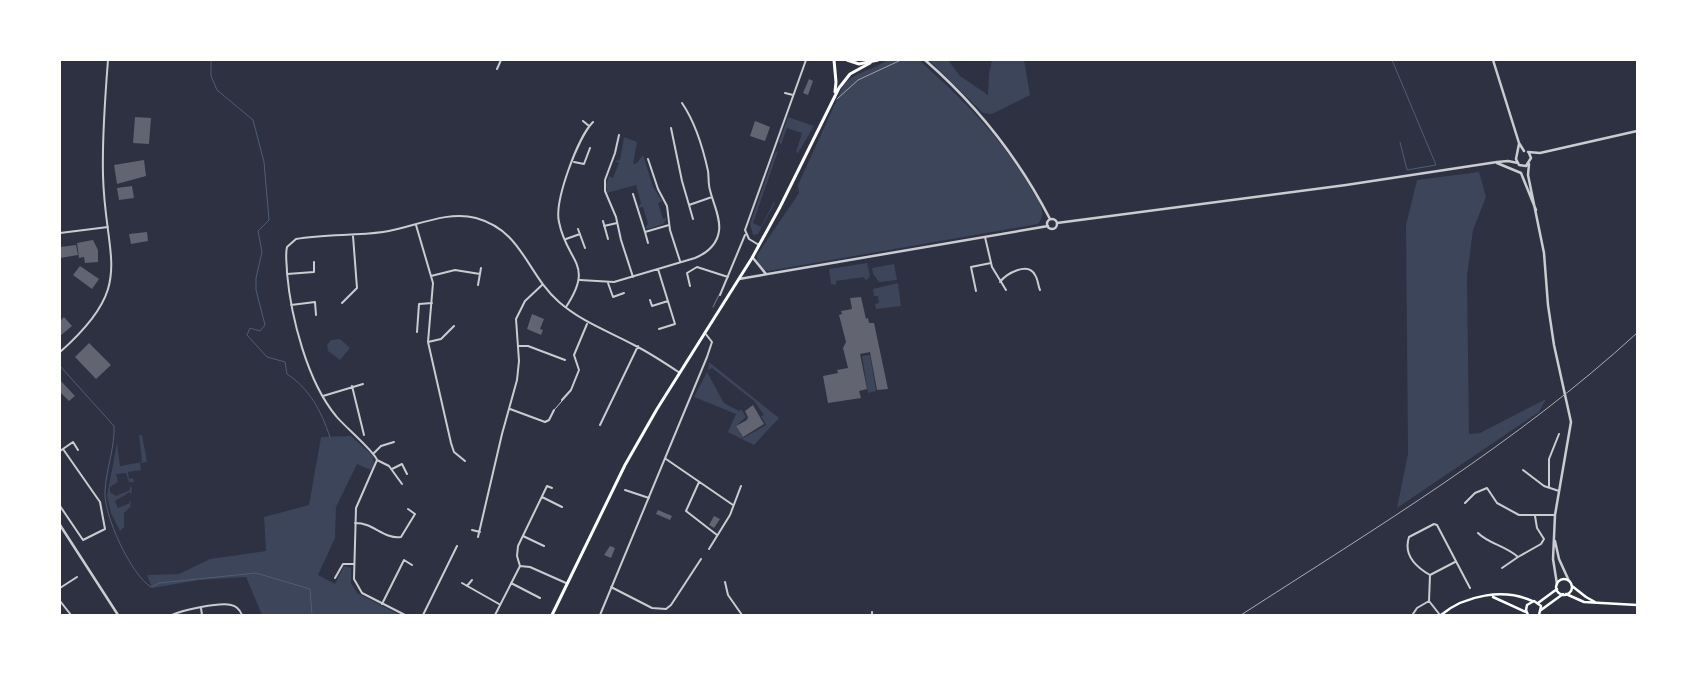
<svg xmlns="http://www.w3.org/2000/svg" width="1697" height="675" font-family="Merriweather,serif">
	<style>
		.green { fill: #3c4559 }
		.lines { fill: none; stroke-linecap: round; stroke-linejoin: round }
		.stream { stroke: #4f5d75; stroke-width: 1 }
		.building { fill: #626471 }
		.path { stroke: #fff; stroke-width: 0.5 }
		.service { stroke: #caccd0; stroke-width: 0.5 }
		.pedestrian { stroke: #caccd0; stroke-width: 1 }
		.minor { stroke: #caccd0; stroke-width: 2 }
		.tertiary { stroke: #caccd0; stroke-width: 2.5 }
		.secondary { stroke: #fff; stroke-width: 2.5 }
		.primary { stroke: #fff; stroke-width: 3 }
		.trunk { stroke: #fff; stroke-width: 3 }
		.rail { stroke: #abadb3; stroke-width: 1 }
	</style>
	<rect width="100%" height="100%" fill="#2d3142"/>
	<path class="green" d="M887,60H919C965,102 997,132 1030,187C1036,198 1049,212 1038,224L768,271C760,268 757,263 757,255L799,193L798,185L844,84C858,70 873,71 887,60Z
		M929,60H948L960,76L988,95L989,74L992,60H1024L1030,95L992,114L983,113Z
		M788,117L814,126L798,153L796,152L802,133L787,128L781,145L779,142Z
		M624,137L637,142L633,164L637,163L643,155L653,187L662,201L658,203L663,219L666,218V220L663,224L648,229L645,228L648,224L643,207L638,208L641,203L636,185L607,193L606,185L609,176L613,178L619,163L615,161L620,160Z
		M778,151L753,223L761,227L774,202L775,203L758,234L753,235L750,224L775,153Z
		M1479,172L1486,197L1473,230L1467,276L1469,434L1480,433L1546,399L1539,412L1397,508L1408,454L1406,225L1417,180Z
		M867,263L870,275L868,279L865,280L864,277L836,281V285L831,284L829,269Z
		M894,264L897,280L879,282L873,274L872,268Z
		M898,283L901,306L876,309L875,304L879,303L878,296H874L873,289Z
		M340,339L350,348L340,360L328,351L327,345L331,340Z
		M870,355L876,391L868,393L862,356Z
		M709,362L779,418L754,445L728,432L736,414L694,397L707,372L724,403L739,411L741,409L746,417L736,426L743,438L766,425L761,416L764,415L754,401L712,368L708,370Z
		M139,435H142L147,462L140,463L141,470L128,472L129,479L133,478L134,482H129L126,473L116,474L118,482L110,487V492L116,496L130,490V486L132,488L131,496L130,492L115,501L118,508L130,503V500L131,502L130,507L124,513V527L120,531L111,513L107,496L117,443L120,466L142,462Z
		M351,436L373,456L374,464L371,470L357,464L336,507L335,538L318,575L335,584L344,566L351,568V583L357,593L400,615H262L246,577L200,580L152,588L147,575L179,574L210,559L266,551L264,517L309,505L321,437Z"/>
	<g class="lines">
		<path class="stream" d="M211,60V76L217,90L253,120L264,162L269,220L258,231L262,252L256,278V290L265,325L260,331L250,328L247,335L267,357L285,362L287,374C310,389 321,411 330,437
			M1392,60L1436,165L1407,170L1400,142
			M60,366L114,426C115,448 106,469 105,491C103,514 131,575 151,587L159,583L256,573L310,589L312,615"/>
	</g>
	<path class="building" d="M809,79L813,81L808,95L803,93Z
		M135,117L151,118L149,144L133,143Z
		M755,121L770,127L765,141L750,136Z
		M144,160L146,176L117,184L114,165Z
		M132,186L134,198L119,200L117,188Z
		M147,232L148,241L131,244L129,234Z
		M93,240L98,250V262L85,263L84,257L79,258L77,243Z
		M76,245L78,255L60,258V247Z
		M80,266L99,279L92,289L73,275Z
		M861,297L866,319L868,318L869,323H874L888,389L877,390L870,352L860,354L867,389L859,391L861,398L828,403L823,376L838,373L837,370L848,368L843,348L846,342L839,315L842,314L841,311L852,309L850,298Z
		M532,314L544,319L540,329L543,330L541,335L527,329Z
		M64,317L72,326L60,336V321Z
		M89,343L111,365L96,379L75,357Z
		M60,380L75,396L69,401L60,392Z
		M753,405L764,424L743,437L736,426L747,420L748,417L745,411Z
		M658,510L672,516L670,520L656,514Z
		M714,516L720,519L714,528L709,525Z
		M610,546L615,548L611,558L604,555Z"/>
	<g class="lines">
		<path class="path" d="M837,99L858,80L901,60"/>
		<path class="service" d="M713,307L719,295"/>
		<path class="pedestrian" d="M555,409L562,401"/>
		<path class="minor" d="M497,69L501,60
			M785,93L793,95
			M583,121L589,126
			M671,128L682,181L689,205L712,197
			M619,135L615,153L605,180V191L616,217L621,240L633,277
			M648,159L658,189L667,206L670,230L680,261
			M574,162L584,164L590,148
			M633,194L645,232
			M689,205L693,219
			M603,221L608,239
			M416,225L433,283L428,342L451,443L454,452L465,461
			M604,226L617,223
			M578,229L585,248
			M60,233L108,227
			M985,237L992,267L1006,290
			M566,239L580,234
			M648,243L645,232L669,225
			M759,245L749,239L745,230L806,60
			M658,269L675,324L659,329
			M287,274L314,272V262
			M431,276L455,270L480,274
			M580,280L614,282L695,258C707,253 717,245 719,231C721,218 713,203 710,190C708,184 709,177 708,171C703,148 695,122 682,103
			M1000,282C1006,274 1028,261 1035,275C1038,279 1038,286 1040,290
			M608,283L613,297L624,293
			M478,285L481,268
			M690,286L687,273L697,267L728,277
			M976,291L971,267L991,263
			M720,295L745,235
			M650,300L652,306L668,301
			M342,303L357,288L353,236
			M291,305L315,302L316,315
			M566,307C595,263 567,263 559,222C554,201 578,137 593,122
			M417,332L419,304L432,303
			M428,342L441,339L454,326
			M518,346H528L565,360
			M60,352C137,284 105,262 103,175C102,137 105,98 108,60
			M352,386L364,435
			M323,396L363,384
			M562,400L571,390L579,370L574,355L587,324
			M510,409L545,422L549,420L554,410
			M600,425L638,346
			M60,451L73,442L78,450
			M374,453L381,446L394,442
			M666,459L733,505
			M377,460C375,452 343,425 336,416C307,381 291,317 287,273C287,264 285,255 287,247L296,239C324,234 354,236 383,232C413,228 445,210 476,218C523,231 526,273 559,302C582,322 608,331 634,345C650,353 665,363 680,373
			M377,460L356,508L354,579L362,593L405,615
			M377,460L389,466L402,484
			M392,469L402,464L407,474
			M1523,470L1544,486L1559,491
			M699,482L686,511L717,535
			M1549,487V459L1559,434
			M625,490L649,498
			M542,497L562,507
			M1465,503L1475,493L1487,488L1497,503L1519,515H1555
			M60,506L83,540L105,529L100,502L63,449
			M355,523C372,522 385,540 401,537L415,514L408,509
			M472,530L480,532
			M1478,533C1489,544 1506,546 1518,557L1541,544L1544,539L1537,528L1535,516
			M523,536L544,546
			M478,537L502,434L517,380L519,361L516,319L525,301L542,285
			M709,549L730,515L741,486
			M520,566L517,556L518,546L547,486L552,488
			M520,566L530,567L566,583
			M1502,568L1518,557
			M1430,575L1455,562
			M335,578L343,564H353
			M725,582L728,595L742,615
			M462,583L499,604
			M511,583L540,598
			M467,586L472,580
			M611,587L652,608L666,609L671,605L701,559
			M60,588L77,577
			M60,601L71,615
			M382,604L404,560L412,565
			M201,608L202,615
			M872,612V615
			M1413,614L1417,608L1429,601
			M172,615C182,610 220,602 231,605C237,606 240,610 242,615
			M423,615L457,546
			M495,615L520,566
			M600,615L707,357L712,342L705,333
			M1440,615L1429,601L1430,575C1416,567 1403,555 1409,537L1434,524L1437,525L1470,588"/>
		<path class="tertiary" d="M925,60C978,106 1018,157 1050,219
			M1493,60L1519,143L1524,151
			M1519,144L1516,159L1519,165L1526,166L1531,158L1529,153
			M1528,152L1540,153L1637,131
			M1497,163L1521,173L1536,210
			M1529,164L1528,175L1544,253L1548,305L1554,345L1571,422L1555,515L1553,559L1557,584
			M1047 224a5 5 0 1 1 10 0a5 5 0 1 1-10 0Z
			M1057,223L1346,185L1497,162L1508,161L1518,163
			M753,258L766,274
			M739,279L1048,226
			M60,525L118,615
			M1555,541L1559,559L1569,581"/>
		<path class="secondary" d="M1556 587a8 8 0 1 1 16 0a8 8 0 1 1-16 0Z
			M1572,586L1586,597L1595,602
			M1566,594L1584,602L1637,605
			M1493,597L1526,612
			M1538,603L1557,589
			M1541,610L1563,594
			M1441,615C1465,595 1504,588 1532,601
			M1528,615L1526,610L1527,605L1534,601L1541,606L1539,615"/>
		<path class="primary" d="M834,60L836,82L835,92
			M552,615L625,465L657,409L752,258L780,207L839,88L850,74L870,63"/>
		<path class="trunk" d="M847,60L859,64L878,60"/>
		<path class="rail" d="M1241,615C1377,527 1517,443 1637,333"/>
	</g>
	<rect width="1697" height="675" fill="none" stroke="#ffffff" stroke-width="122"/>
</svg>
